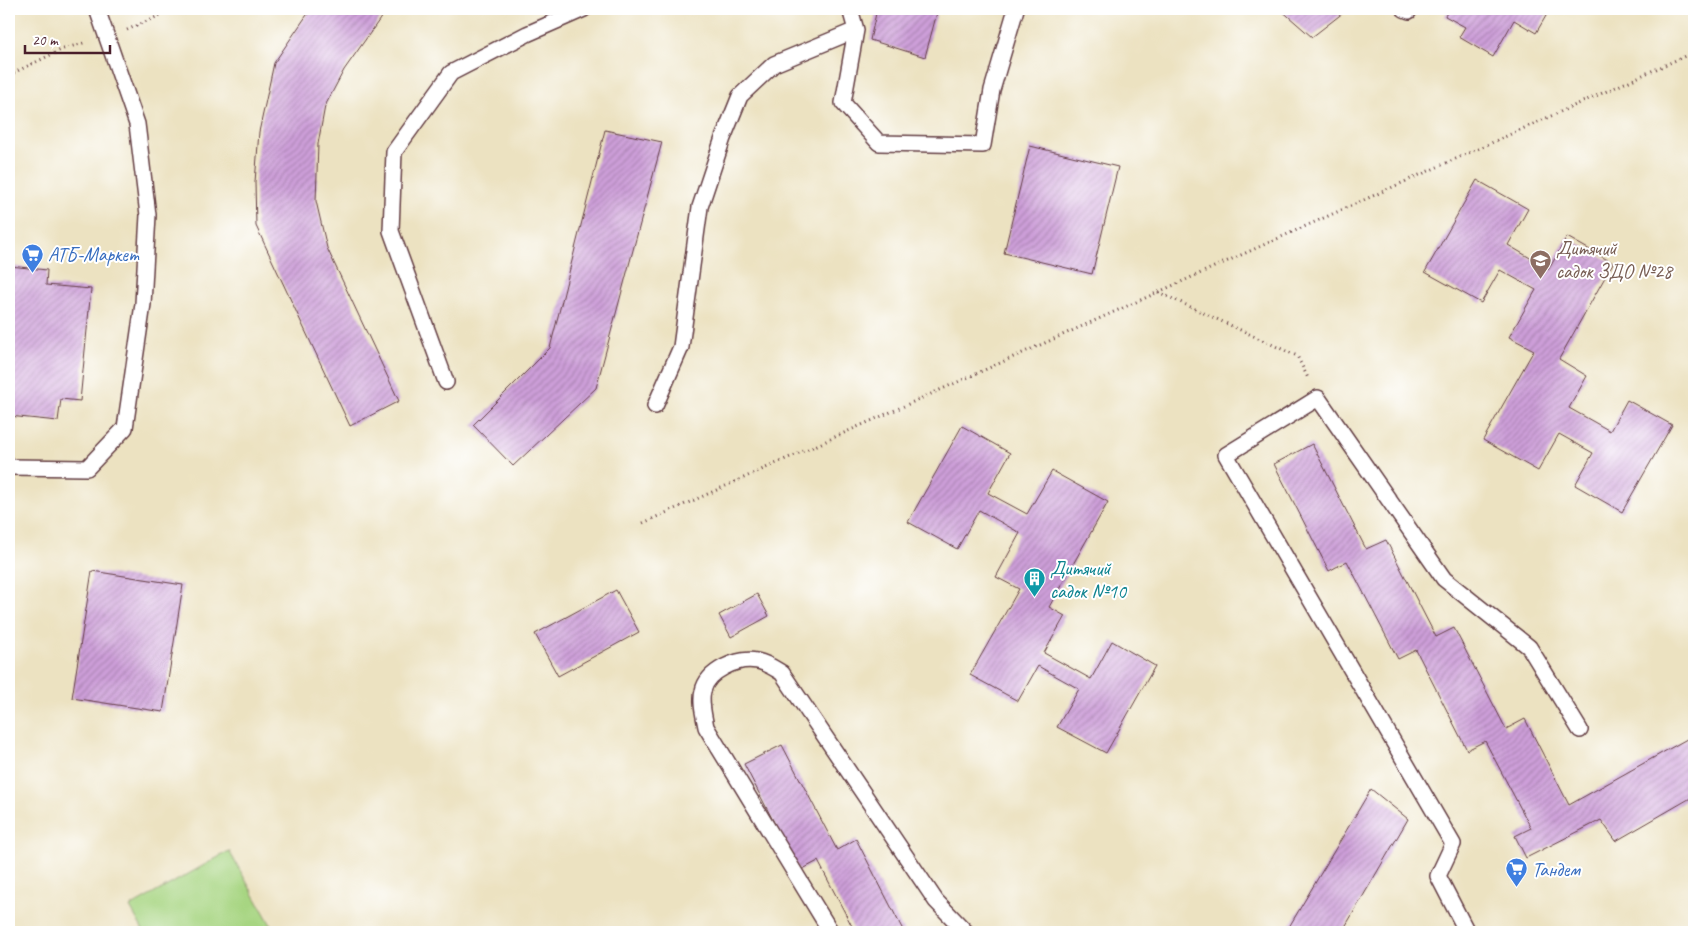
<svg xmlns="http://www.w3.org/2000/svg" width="1703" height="941" font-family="Caveat,sans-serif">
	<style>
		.park { fill: #a7d582; stroke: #787a56 }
		.building { fill: url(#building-hatch) }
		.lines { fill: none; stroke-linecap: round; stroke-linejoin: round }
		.service-casing { stroke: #623c42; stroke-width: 18 }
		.path { stroke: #623c42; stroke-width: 3; stroke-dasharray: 1 4; stroke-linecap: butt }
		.service { stroke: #fff; stroke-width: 15 }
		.labels { text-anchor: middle; stroke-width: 4; stroke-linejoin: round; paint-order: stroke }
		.education-label { font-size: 20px; fill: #785e54; stroke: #fff; text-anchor: start }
		.shop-label { font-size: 20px; fill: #366cbe; stroke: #fff; text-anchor: start }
		.culture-label { font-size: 20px; fill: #0d838f; stroke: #fff; text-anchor: start }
	</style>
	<defs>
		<pattern id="building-hatch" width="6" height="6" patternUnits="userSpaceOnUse" patternTransform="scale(1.25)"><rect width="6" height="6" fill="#cd9fd9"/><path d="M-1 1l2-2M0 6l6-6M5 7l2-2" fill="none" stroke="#a881b0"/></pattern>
	</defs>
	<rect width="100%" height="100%" fill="#fff"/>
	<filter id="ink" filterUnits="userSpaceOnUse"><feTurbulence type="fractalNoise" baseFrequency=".02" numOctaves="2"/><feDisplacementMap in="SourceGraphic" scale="10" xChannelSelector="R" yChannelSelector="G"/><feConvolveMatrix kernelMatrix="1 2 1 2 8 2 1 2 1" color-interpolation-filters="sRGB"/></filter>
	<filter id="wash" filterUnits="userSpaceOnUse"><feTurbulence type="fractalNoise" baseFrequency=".0096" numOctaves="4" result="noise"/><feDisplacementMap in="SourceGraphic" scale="20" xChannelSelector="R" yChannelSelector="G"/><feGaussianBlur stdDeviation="1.12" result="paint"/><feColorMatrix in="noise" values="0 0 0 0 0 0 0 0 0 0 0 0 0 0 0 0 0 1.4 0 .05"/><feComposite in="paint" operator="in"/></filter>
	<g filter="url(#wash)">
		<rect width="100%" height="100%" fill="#ece2c1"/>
		<path class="park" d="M229,851L275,932H144L130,907Z"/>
		<g id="blocks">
			<path class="building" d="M311,9H387L344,70L325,106L318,144L316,201L327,248L399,401L350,426L256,226L255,182L259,132L274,63Z
				M877,9H938L925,57L870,40Z
				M1280,9H1348L1312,37Z
				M1449,9H1550L1536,33L1514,20L1493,57L1459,37L1465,27L1445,16Z
				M605,130L662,142L596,388L513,466L473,425L550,348Z
				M1030,146L1118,167L1092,274L1004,253Z
				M1477,180L1528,209L1508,245L1549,269L1567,237L1613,263L1559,359L1587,376L1569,408L1610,431L1627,400L1672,425L1622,512L1575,485L1593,453L1559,434L1538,471L1483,440L1534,350L1509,337L1536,290L1500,270L1481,303L1425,272Z
				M10,266L47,270L46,285L91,289L80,401L61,399L58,421L9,416Z
				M962,426L1010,453L988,493L1027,514L1052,471L1108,502L1049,607L1065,616L1044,653L1091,679L1112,641L1155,666L1106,753L1057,727L1079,689L1038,666L1018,701L970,675L1019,589L996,577L1020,533L979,510L957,549L908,522Z
				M1312,444L1366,549L1386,540L1436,637L1454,628L1506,729L1525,719L1569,805L1694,735V796L1616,841L1601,820L1526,858L1515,836L1531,828L1485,741L1467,750L1416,650L1398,659L1347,561L1329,571L1274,464Z
				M92,571L183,585L163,712L72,698Z
				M616,590L639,632L558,676L535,634Z
				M757,594L769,616L731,637L719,615Z
				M782,745L837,850L856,839L904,932H855L818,861L799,871L744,764Z
				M1371,789L1408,819L1342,932H1286Z"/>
		</g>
	</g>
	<g filter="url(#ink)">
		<use href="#blocks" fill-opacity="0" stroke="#623c42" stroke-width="1"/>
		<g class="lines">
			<defs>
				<path id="service" d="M850,9L856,30L843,103L879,143L983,145L992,90L1016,9
					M1404,9L1409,11L1410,9
					M446,382L391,231L394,152L451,73L527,34L584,9
					M655,406L681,347L700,207L723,138L740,96L774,64L856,30
					M9,467L87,468L125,428L143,304L148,215L137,124L97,9
					M831,932L706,727C704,716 700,702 703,691C707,671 738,657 757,661C767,663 774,668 782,673L936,901L966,932
					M1467,932L1438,876L1453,844L1226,455L1318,398L1444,579L1529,647L1580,730"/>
			</defs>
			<use href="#service" class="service-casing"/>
			<path class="path" d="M127,30L174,9
				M9,75L63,49L87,42
				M1158,292L1297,356L1309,380
				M643,523L1694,52"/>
			<use href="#service" class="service"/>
		</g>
	</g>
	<defs>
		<symbol id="supermarket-pin" viewBox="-11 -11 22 30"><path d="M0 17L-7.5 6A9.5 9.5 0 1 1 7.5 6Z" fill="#3f7fe0" stroke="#fff"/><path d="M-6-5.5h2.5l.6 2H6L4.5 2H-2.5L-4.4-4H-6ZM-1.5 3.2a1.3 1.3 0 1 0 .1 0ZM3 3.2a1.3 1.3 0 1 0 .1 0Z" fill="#fff"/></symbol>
		<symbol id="school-pin" viewBox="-11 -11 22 30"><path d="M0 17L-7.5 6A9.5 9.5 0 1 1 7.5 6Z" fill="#8d6e63" stroke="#fff"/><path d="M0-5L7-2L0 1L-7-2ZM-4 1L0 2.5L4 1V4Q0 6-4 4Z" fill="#fff"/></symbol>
		<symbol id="building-pin" viewBox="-11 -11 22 30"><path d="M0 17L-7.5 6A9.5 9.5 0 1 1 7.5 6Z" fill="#0f9aa8" stroke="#fff"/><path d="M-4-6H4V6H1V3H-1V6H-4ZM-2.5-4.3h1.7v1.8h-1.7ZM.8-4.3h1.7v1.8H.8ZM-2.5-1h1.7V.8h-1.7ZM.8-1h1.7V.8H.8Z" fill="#fff"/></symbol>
	</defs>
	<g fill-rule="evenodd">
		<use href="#supermarket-pin" x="20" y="242" width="25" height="34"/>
		<use href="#school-pin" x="1528" y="248" width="25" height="34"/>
		<use href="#building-pin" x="1022" y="566" width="25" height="34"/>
		<use href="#supermarket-pin" x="1504" y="856" width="25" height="34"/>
	</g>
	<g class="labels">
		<g class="education-label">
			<text x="1556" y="255">Дитячий<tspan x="1556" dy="23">садок ЗДО №28</tspan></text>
		</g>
		<g class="shop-label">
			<text x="48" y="261">АТБ-Маркет</text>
			<text x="1532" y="876">Тандем</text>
		</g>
		<g class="culture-label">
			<text x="1050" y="575">Дитячий<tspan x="1050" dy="23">садок №10</tspan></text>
		</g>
	</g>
	<rect width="1703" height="941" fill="none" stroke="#fff" stroke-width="30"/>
	<path d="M25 45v8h85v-8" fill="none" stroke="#4a1f2b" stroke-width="2.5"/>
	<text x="32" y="45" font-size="15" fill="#4a1f2b" stroke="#ffffff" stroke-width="4" paint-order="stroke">20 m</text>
</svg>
